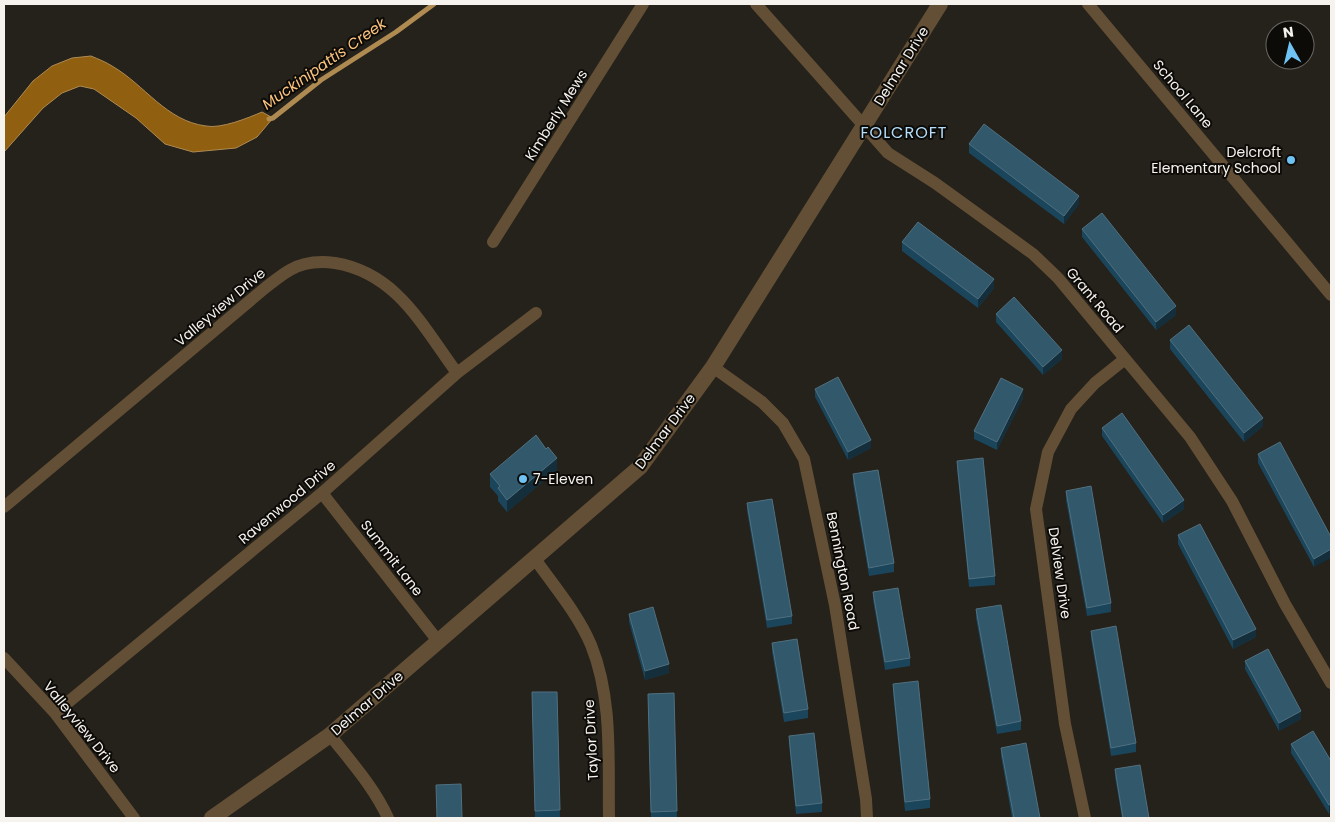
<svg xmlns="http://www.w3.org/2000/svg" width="1335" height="822" font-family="Poppins,sans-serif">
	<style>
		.water { fill: #905f0f; stroke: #af8b52 }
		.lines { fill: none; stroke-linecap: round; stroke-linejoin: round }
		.stream { stroke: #af8b52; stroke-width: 5 }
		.minor { stroke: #634f35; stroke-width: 12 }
		.tertiary { stroke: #634f35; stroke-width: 16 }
		.wall { fill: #1a455b }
		.shaded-wall { fill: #142f3b }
		.building { fill: #31586b; stroke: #507080 }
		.poi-dot { fill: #6fc2f4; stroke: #0d0b08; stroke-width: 2 }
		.labels { text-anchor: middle; stroke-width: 4; stroke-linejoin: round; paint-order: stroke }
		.street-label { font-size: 14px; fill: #f6f3ef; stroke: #0d0b08 }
		.poi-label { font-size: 14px; fill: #f6f3ef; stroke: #0d0b08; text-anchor: end }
		.water-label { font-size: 15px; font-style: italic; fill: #fcc47d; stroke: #0d0b08 }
		.quarter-label { font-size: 16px; letter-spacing: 1px; fill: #b3defb; stroke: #0d0b08 }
	</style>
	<rect width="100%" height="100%" fill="#25211b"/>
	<path class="water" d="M91,56C98,59 106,62 112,66C145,85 166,121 206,126C221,129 248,118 262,112L273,118L257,137L236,148L193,152L165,144L136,118L94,89L80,86L62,93L43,108L4,152V117L33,81L52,66L72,58Z"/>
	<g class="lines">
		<path class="stream" d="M269,119L273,118L321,80L396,32L434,4"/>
		<path class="minor" d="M756,4L888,153L935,183L1033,254L1058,278L1190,437L1232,501L1285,604L1331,683
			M1088,4L1331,295
			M493,242L643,4
			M713,367L762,402L783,423L804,459L835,605L866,799L867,818
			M322,493L438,641
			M4,507L265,288C273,282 281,275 290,270C304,262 320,261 335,263C397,273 423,327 457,373
			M535,559C554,586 578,614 591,645C613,699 608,761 609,818
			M4,658L55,713L134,818
			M55,713L322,493L457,373L536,313
			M330,735C351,762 374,787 388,818
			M1085,818L1065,724L1036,509L1048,452L1071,409L1095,383L1125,359"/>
		<path class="tertiary" d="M212,818L330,735L640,467L713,367L940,4"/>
	</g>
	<path class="wall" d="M969,144L1079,204L1064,224L969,153Z
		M1082,229L1176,315L1156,330L1082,237Z
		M902,242L994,288L978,308L902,251Z
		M996,314L1062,359L1043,375L996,322Z
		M1170,340L1263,426L1244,442L1170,349Z
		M815,389L871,448L848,460L815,397Z
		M1023,398L997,450L974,439V431Z
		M1102,428L1184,509L1163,523L1102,436Z
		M1258,454L1331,537L1314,567L1258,463Z
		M957,461L995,576V585L969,587L957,469Z
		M557,470L507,512L498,501V496L490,487V474Z
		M853,474L894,563V572L869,576L853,483Z
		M1066,491L1111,603V612L1087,616L1066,500Z
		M747,503L792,616V624L767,628L747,511Z
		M1178,535L1256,637L1233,649L1178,544Z
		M873,592L910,658V666L885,670L873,600Z
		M976,609L1021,721V730L997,734L976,618Z
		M629,614L669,673L645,680L629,622Z
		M1091,631L1136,743V752L1111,756L1091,639Z
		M772,643L808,709V718L784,722L772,652Z
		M1245,661L1301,719L1279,731L1245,669Z
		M893,684L930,799V808L905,811L893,693Z
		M532,692H557L560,818H535Z
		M674,693L677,818H651L648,694Z
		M789,736L822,803V812L796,814L789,744Z
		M1291,744L1331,761L1329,814L1291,753Z
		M1001,748L1040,818H1012L1001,756Z
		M1115,769L1149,818H1122L1115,777Z"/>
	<path class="shaded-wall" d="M1079,196V204L1064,224V216Z
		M994,279V288L978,308V299Z
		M1176,306V315L1156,330V322Z
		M1062,350V359L1043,375V367Z
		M1023,389V398L997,450V442Z
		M1263,418V426L1244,442V433Z
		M871,440V448L848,460V452Z
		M557,458V470L507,512V500Z
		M1184,500V509L1163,523V515Z
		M1331,549V558L1314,567V559Z
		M1256,629V637L1233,649V640Z
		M669,664V673L645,680V671Z
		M1301,711V719L1279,731V723Z
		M1331,804V812L1329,814V805Z"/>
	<path class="building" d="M984,124L1079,196L1064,216L969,144Z
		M1102,213L1176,306L1156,322L1082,229Z
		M918,222L994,279L978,299L902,242Z
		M1014,297L1062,350L1043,367L996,314Z
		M1189,325L1263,418L1244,433L1170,340Z
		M838,377L871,440L848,452L815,389Z
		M1001,378L1023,389L997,442L974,431Z
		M1122,413L1184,500L1163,515L1102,428Z
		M536,435L546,449L548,447L557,458L507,500L498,488L500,486L490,474Z
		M1280,442L1331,537V549L1314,559L1258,454Z
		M983,458L995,576L969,579L957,461Z
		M878,470L894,563L869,568L853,474Z
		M1091,486L1111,603L1087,608L1066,491Z
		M772,499L792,616L767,620L747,503Z
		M1200,524L1256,629L1233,640L1178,535Z
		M898,588L910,658L885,662L873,592Z
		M1001,605L1021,721L997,726L976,609Z
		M653,607L669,664L645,671L629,614Z
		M1116,626L1136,743L1111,748L1091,631Z
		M797,639L808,709L784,713L772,643Z
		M1268,649L1301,711L1279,723L1245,661Z
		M918,681L930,799L905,802L893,684Z
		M532,692H557L560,810L535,811Z
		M674,693L677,811L651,812L648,694Z
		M1313,731L1331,761V804L1329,805L1291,744Z
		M814,733L822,803L796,806L789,736Z
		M1026,743L1040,818H1014L1001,748Z
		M1140,765L1149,818H1123L1115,769Z
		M461,784L462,818H437L436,785Z"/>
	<g class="poi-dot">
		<circle cx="1291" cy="160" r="5"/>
		<circle cx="523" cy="479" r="5"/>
	</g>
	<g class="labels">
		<g class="street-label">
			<text transform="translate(901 66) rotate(-58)" y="5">Delmar Drive</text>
			<text transform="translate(1183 94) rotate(50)" y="5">School Lane</text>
			<text transform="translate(556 115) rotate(-58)" y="5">Kimberly Mews</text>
			<text transform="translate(1095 300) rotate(50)" y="5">Grant Road</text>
			<text transform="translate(220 307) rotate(-40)" y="5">Valleyview Drive</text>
			<text transform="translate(665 431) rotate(-53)" y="5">Delmar Drive</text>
			<text transform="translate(287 502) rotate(-40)" y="5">Ravenwood Drive</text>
			<text transform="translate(392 558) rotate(52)" y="5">Summit Lane</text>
			<text transform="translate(843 571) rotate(79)" y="5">Bennington Road</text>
			<text transform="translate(1060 573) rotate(82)" y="5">Delview Drive</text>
			<text transform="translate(367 703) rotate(-41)" y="5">Delmar Drive</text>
			<text transform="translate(82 727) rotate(51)" y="5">Valleyview Drive</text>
			<text transform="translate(591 740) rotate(-93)" y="5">Taylor Drive</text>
		</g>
		<g class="poi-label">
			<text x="1281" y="157">Delcroft<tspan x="1281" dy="16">Elementary School</tspan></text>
			<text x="533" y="484" text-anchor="start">7-Eleven</text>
		</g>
		<g class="water-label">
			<text transform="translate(324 64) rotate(-35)" y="5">Muckinipattis Creek</text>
		</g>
		<g class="quarter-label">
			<text x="904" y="138">FOLCROFT</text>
		</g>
	</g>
	<rect width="1335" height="822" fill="none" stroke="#f6f3ef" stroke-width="10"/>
	<g transform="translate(1290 45) rotate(352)"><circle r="24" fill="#0d0b08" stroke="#6a6864"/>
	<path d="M0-4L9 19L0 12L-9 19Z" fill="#6fc2f4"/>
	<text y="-8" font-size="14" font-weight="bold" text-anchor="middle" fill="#f6f3ef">N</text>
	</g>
</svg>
